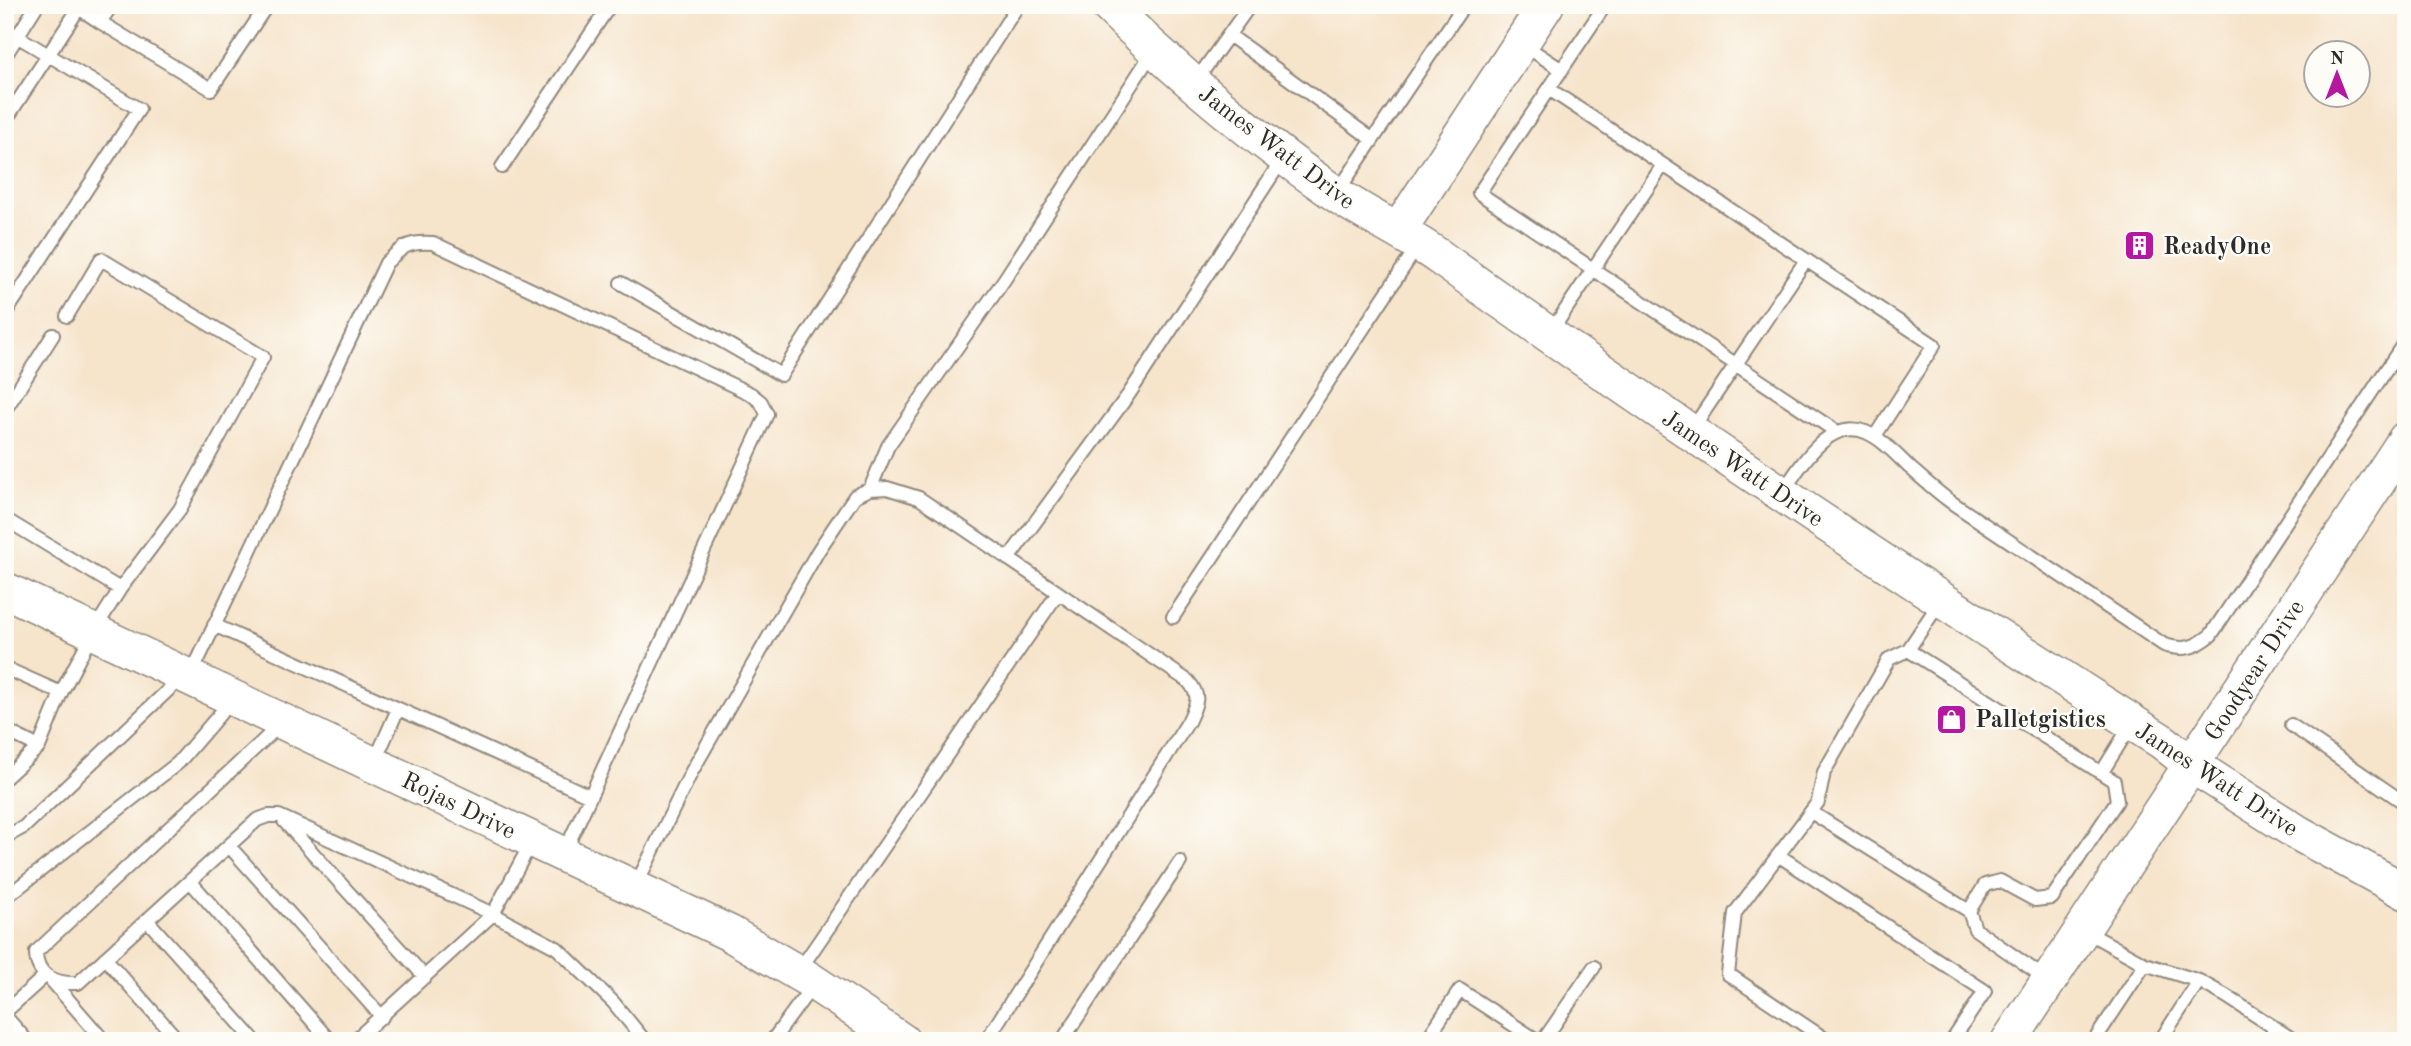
<svg xmlns="http://www.w3.org/2000/svg" width="2411" height="1046" font-family="'Old Standard TT',serif">
	<style>
		.lines { fill: none; stroke-linecap: round; stroke-linejoin: round }
		.lane-casing { stroke: #90887b; stroke-width: 16 }
		.secondary-casing { stroke: #90887b; stroke-width: 38 }
		.lane { stroke: #fff; stroke-width: 12 }
		.secondary { stroke: #fff; stroke-width: 35 }
		.labels { text-anchor: middle; stroke-width: 5; stroke-linejoin: round; paint-order: stroke }
		.street-label { font-size: 24px; fill: #2b2b2b; stroke: #fdfcf7 }
		.poi-label { font-size: 24px; font-weight: bold; fill: #2b2b2b; stroke: #fdfcf7; text-anchor: start }
	</style>
	<rect width="100%" height="100%" fill="#fdfcf7"/>
	<filter id="ink" filterUnits="userSpaceOnUse"><feTurbulence type="fractalNoise" baseFrequency=".0143" numOctaves="2"/><feDisplacementMap in="SourceGraphic" scale="14" xChannelSelector="R" yChannelSelector="G"/><feConvolveMatrix kernelMatrix="1 2 1 2 8 2 1 2 1" color-interpolation-filters="sRGB"/></filter>
	<filter id="wash" filterUnits="userSpaceOnUse"><feTurbulence type="fractalNoise" baseFrequency=".00686" numOctaves="4" result="noise"/><feDisplacementMap in="SourceGraphic" scale="28" xChannelSelector="R" yChannelSelector="G"/><feGaussianBlur stdDeviation="1.57" result="paint"/><feColorMatrix in="noise" values="0 0 0 0 0 0 0 0 0 0 0 0 0 0 0 0 0 1.4 0 .05"/><feComposite in="paint" operator="in"/></filter>
	<g filter="url(#wash)">
		<rect width="100%" height="100%" fill="#f6e4cb"/>
	</g>
	<g filter="url(#ink)">
		<g class="lines">
			<defs>
				<path id="lane" d="M74,5L100,22L112,5
					M1605,5L1479,193L1837,432
					M100,22L211,89L267,5
					M5,29L139,109L5,314
					M1229,35L1372,139
					M1524,45L1562,70
					M5,56L37,5
					M1195,82L1250,5
					M1549,89L1934,345L1875,436
					M5,121L79,8
					M502,167L610,5
					M1338,191L1464,5
					M621,283L781,375L1018,5
					M1550,333L1663,165
					M5,410L53,335
					M1691,431L1806,260
					M870,489L888,446L1004,280L1154,50
					M1782,493C1794,475 1806,456 1822,442C1858,411 1884,443 1909,467C1923,479 1936,491 1951,502L2164,645C2184,651 2195,648 2211,635L2406,340
					M5,519L120,589
					M1008,559L1129,394L1284,157
					M1940,602L1908,650L2114,781L2117,801L2052,898L2035,900L2000,881L1985,885L1969,911L1975,929L2048,980
					M1173,617L1419,244
					M214,625L590,796
					M5,668L61,693
					M190,677L386,263C403,246 409,241 433,243L751,394L761,402L767,414L564,853
					M281,724L36,952C36,977 57,984 78,983L257,820L268,816H279L493,914L532,841
					M2291,725L2406,804
					M5,730L39,747
					M374,763L398,709
					M2102,772L2131,725
					M5,778L39,747L61,693L93,632L120,589L180,509L263,357L101,259L67,316
					M1811,812L1969,911
					M284,821L425,977
					M5,837L24,827L182,677
					M229,846L382,1017
					M1778,855L1985,991L1952,1041
					M190,881L330,1041
					M635,887L692,771L818,551L855,496L870,489L887,488L919,498L1188,681C1202,697 1196,704 1188,722L986,1041
					M5,898L178,763L231,701
					M147,920L255,1041
					M2085,931L2145,964L2094,1041
					M105,958L179,1041
					M2145,964L2199,981L2226,996L2295,1041
					M798,972L1058,593
					M52,981L104,1041
					M5,1012L46,975
					M5,1016L27,1041
					M354,1041L493,914L557,948L613,1002L645,1041
					M772,1041L813,985
					M1062,1041L1180,862
					M1426,1041L1460,990L1538,1041
					M1543,1041L1594,967
					M1828,1041L1728,974L1735,913L1818,802L1824,772L1889,659L1908,650
					M2160,1041L2199,981"/>
				<path id="secondary" d="M1108,5C1179,75 1255,138 1337,195C1371,218 1409,235 1442,259C1677,427 1918,587 2163,742L2192,765L2298,833L2406,892
					M1398,231L1546,5
					M5,590L729,933L810,980L902,1041
					M2009,1041L2406,439"/>
			</defs>
			<use href="#lane" class="lane-casing"/>
			<use href="#secondary" class="secondary-casing"/>
			<use href="#lane" class="lane"/>
			<use href="#secondary" class="secondary"/>
		</g>
	</g>
	<defs>
		<symbol id="building-square" viewBox="-11 -11 22 22"><rect x="-9" y="-9" width="18" height="18" rx="4" fill="#b5179e" stroke="#fdfcf7"/><path d="M-4-6H4V6H1V3H-1V6H-4ZM-2.5-4.3h1.7v1.8h-1.7ZM.8-4.3h1.7v1.8H.8ZM-2.5-1h1.7V.8h-1.7ZM.8-1h1.7V.8H.8Z" fill="#fff"/></symbol>
		<symbol id="shop-square" viewBox="-11 -11 22 22"><rect x="-9" y="-9" width="18" height="18" rx="4" fill="#b5179e" stroke="#fdfcf7"/><path d="M-5-2.5h2.3a2.7 3.5 0 0 1 5.4 0H5L5.5 6h-11ZM-1.5-2.5h3a1.5 2.3 0 0 0-3 0Z" fill="#fff"/></symbol>
	</defs>
	<g fill-rule="evenodd">
		<use href="#building-square" x="2122" y="228" width="35" height="35"/>
		<use href="#shop-square" x="1934" y="702" width="35" height="35"/>
	</g>
	<g class="labels">
		<g class="street-label">
			<text transform="translate(1277 147) rotate(37)" y="8">James Watt Drive</text>
			<text transform="translate(1743 468) rotate(34)" y="8">James Watt Drive</text>
			<text transform="translate(2254 670) rotate(-57)" y="8">Goodyear Drive</text>
			<text transform="translate(2217 779) rotate(33)" y="8">James Watt Drive</text>
			<text transform="translate(459 805) rotate(26)" y="8">Rojas Drive</text>
		</g>
		<g class="poi-label">
			<text x="2163" y="254">ReadyOne</text>
			<text x="1975" y="727">Palletgistics</text>
		</g>
	</g>
	<rect width="2411" height="1046" fill="none" stroke="#fdfcf7" stroke-width="28"/>
	<g transform="translate(2337 74)"><circle r="33" fill="#fdfcf7" stroke="#a9a8a5" stroke-width="2"/>
	<path d="M0-5L12 26L0 18L-12 26Z" fill="#b5179e"/>
	<text y="-10" font-size="19" font-weight="bold" text-anchor="middle" fill="#2b2b2b">N</text>
	</g>
</svg>
